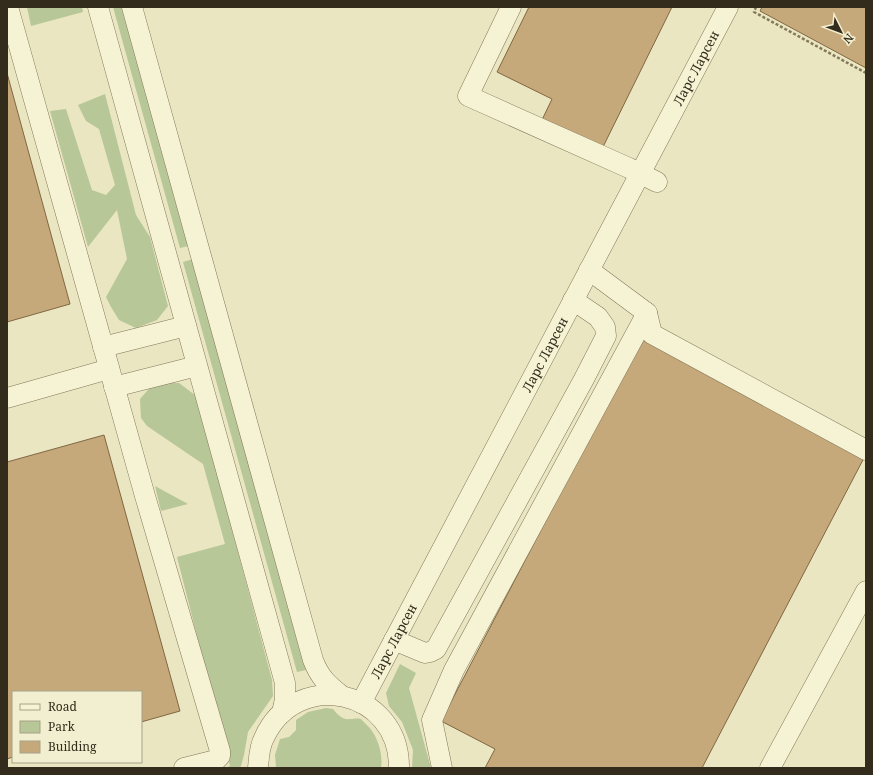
<svg xmlns="http://www.w3.org/2000/svg" width="873" height="775" font-family="'Noto Serif',serif">
	<style>
		.green { fill: #b8c797 }
		.building { fill: #c6a97a; stroke: #806742 }
		.lines { fill: none; stroke-linecap: round; stroke-linejoin: round }
		.minor-casing { stroke: #83785a; stroke-width: 21 }
		.path { stroke: #83785a; stroke-width: 2.5; stroke-dasharray: 3 2; stroke-linecap: butt }
		.minor { stroke: #f6f3d4; stroke-width: 20 }
		.labels { text-anchor: middle; stroke-width: 3; stroke-linejoin: round; paint-order: stroke }
		.street-label { font-size: 13px; fill: #332c1d; stroke: #f2efd0 }
	</style>
	<rect width="100%" height="100%" fill="#eae6c2"/>
	<path class="green" d="M27,7H82L83,12L31,26Z
		M113,7H122L189,246L180,248Z
		M105,94L136,215L150,237L168,306L157,320L136,328L119,320L111,307L106,297L127,259L117,210L88,247L50,111L66,109L92,190L106,195L115,185L99,129L86,121L78,105Z
		M193,259L306,670L297,672L183,262Z
		M154,383H179L195,395L210,447L272,680L273,696L248,732L244,755L241,766L239,768H225L230,766L177,557L225,544L203,464L147,426L141,418L140,399Z
		M155,486L188,504L161,511Z
		M400,664L416,673L409,688L431,768H412L413,750L402,722L389,706L386,693Z
		M326,708L333,709C338,715 342,720 350,719C355,719 356,718 361,719C364,723 369,726 372,731C379,741 383,756 381,768H276L275,755L280,739L289,737L296,730V720L308,712Z"/>
	<path class="building" d="M529,7H672L600,153L540,124L552,99L497,72Z
		M762,7H866V68L760,11Z
		M7,73L70,304L7,322Z
		M641,339L865,456L702,768H485L495,749L441,721Z
		M104,435L180,711L141,722V692H13V757L7,759V462Z"/>
	<g class="lines">
		<defs>
			<g id="minor">
				<path d="M8,7L145,496L220,751V756L216,760L184,768"/>
				<path d="M98,7L285,683V699L282,713"/>
				<path d="M132,7L313,660C320,678 327,684 342,696"/>
				<path d="M511,7L468,96L629,168L657,182"/>
				<path d="M589,270L647,313L652,334L866,450"/>
				<path d="M103,347L186,326"/>
				<path d="M114,387L197,366"/>
				<path d="M7,398L109,369"/>
				<path d="M394,640L425,653L430,652L436,649L584,379L606,336L605,327L598,317L573,300"/>
				<path id="s1" d="M361,703L728,7"/>
				<path d="M258,768C259,758 259,747 264,738C296,667 400,689 399,768"/>
				<path d="M442,768L432,720L454,670L647,313"/>
				<path d="M770,768L866,591"/>
			</g>
		</defs>
		<use href="#minor" class="minor-casing"/>
		<path class="path" d="M756,7L754,12L866,73"/>
		<use href="#minor" class="minor"/>
	</g>
	<g class="labels">
		<g class="street-label">
			<text dy="5" stroke="none"><textPath href="#s1" startOffset="718">Ларс Ларсен</textPath></text>
			<text dy="5" stroke="none"><textPath href="#s1" startOffset="394">Ларс Ларсен</textPath></text>
			<text dy="5" stroke="none"><textPath href="#s1" startOffset="70">Ларс Ларсен</textPath></text>
		</g>
	</g>
	<rect width="873" height="775" fill="none" stroke="#332c1d" stroke-width="16"/>
	<rect x="12" y="691" width="130" height="72" fill="#f2efd0" stroke="#a6a188"/>
	<rect x="20" y="704" width="20" height="6" fill="#f6f3d4" stroke="#a6a188"/>
	<text x="48" y="711" font-size="12" fill="#332c1d">Road</text>
	<rect x="20" y="721" width="20" height="12" fill="#b8c797" stroke="#a6a188"/>
	<text x="48" y="731" font-size="12" fill="#332c1d">Park</text>
	<rect x="20" y="741" width="20" height="12" fill="#c6a97a" stroke="#a6a188"/>
	<text x="48" y="751" font-size="12" fill="#332c1d">Building</text>
	<g transform="translate(841 32) rotate(132)" stroke="#f2efd0" stroke-width="3" paint-order="stroke">
	<path d="M0-3L7 15L0 10L-7 15Z" fill="#332c1d"/>
	<text y="-6" font-size="11" font-weight="bold" text-anchor="middle" fill="#332c1d">N</text>
	</g>
</svg>
